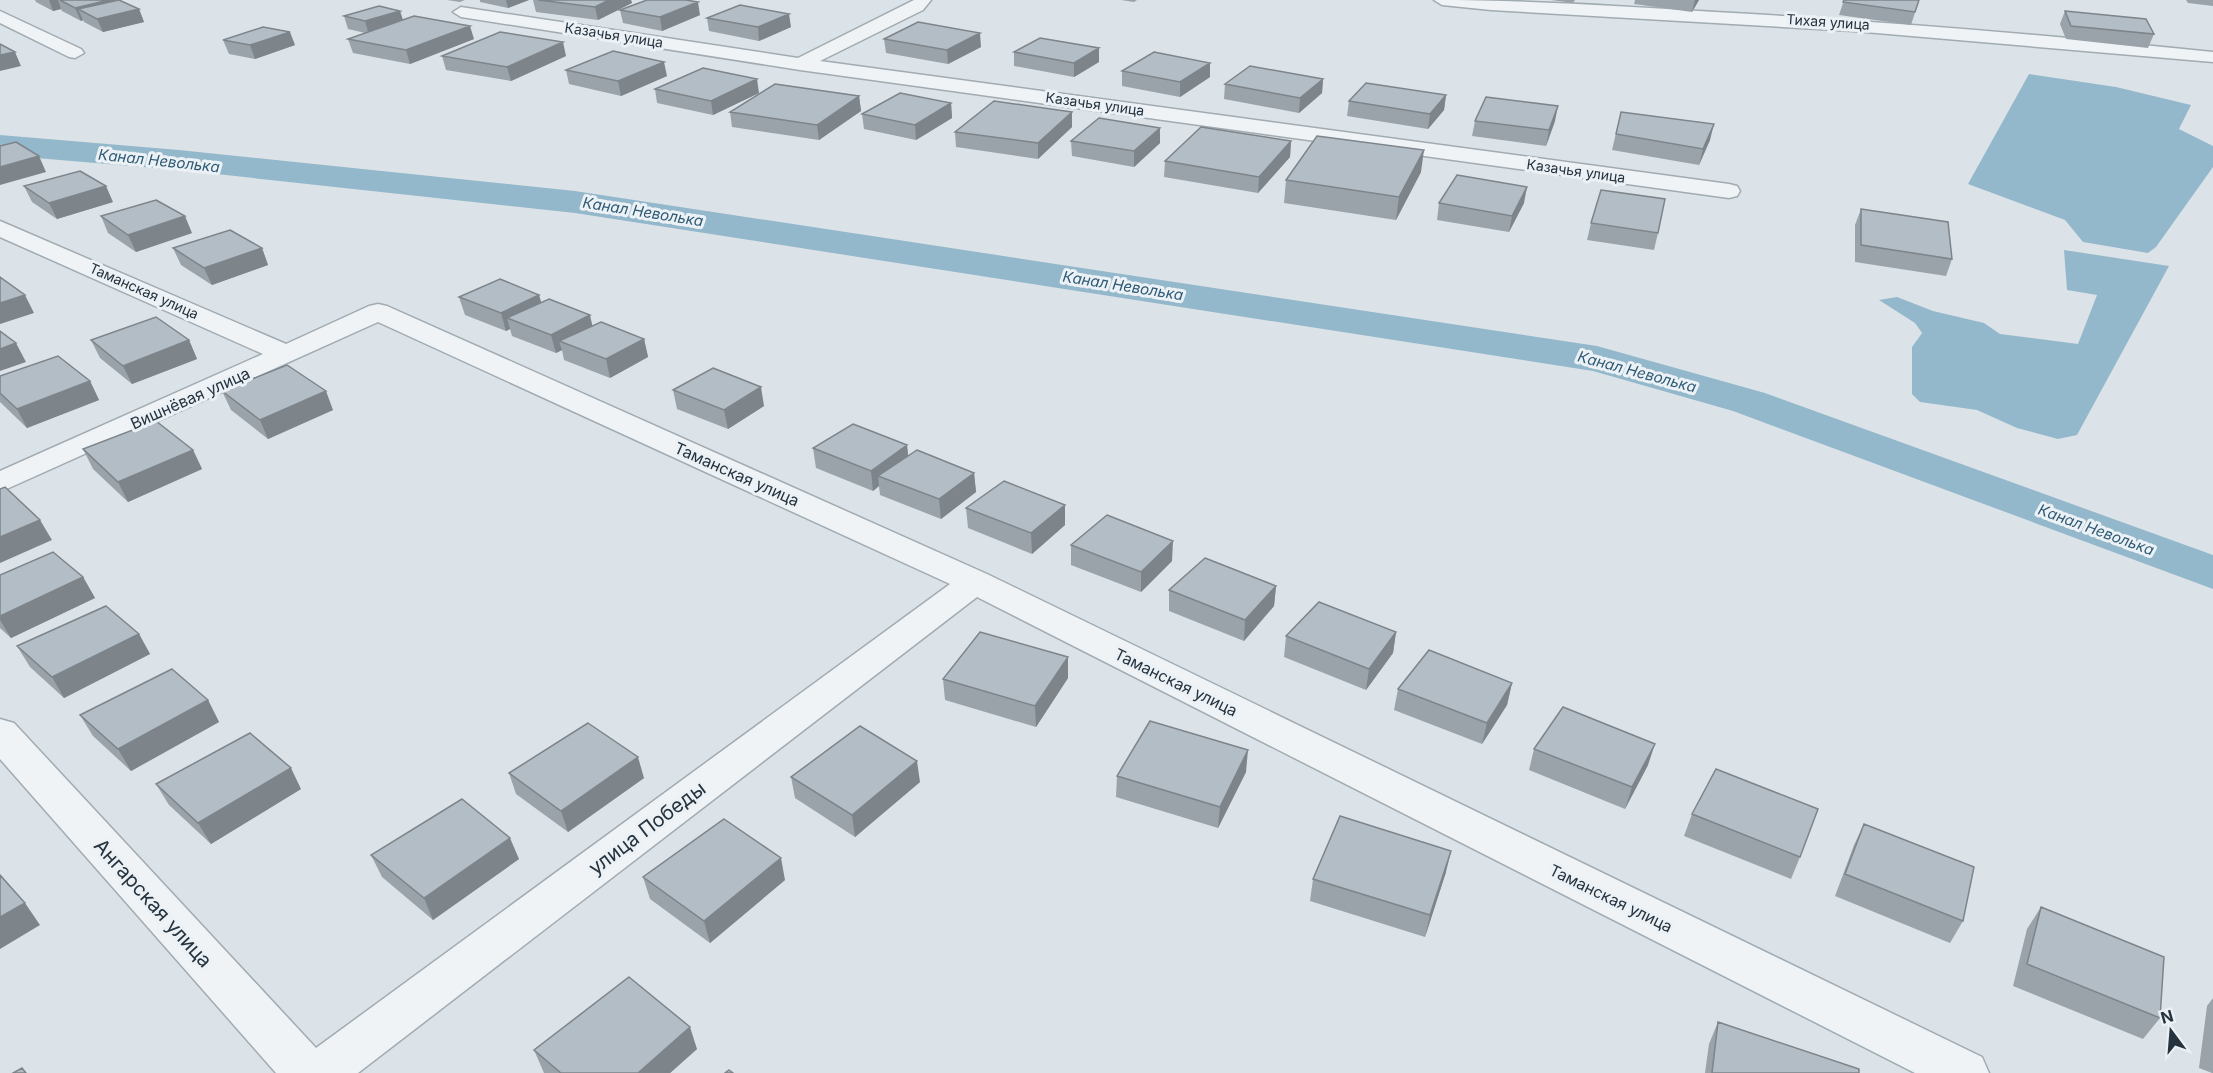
<svg xmlns="http://www.w3.org/2000/svg" width="2213" height="1073" font-family="Inter,sans-serif">
	<style>
		.water { fill: #94b8cb }
		.lines { fill: none; stroke-linecap: round; stroke-linejoin: round }
		.canal { fill: #94b8cb; fill-rule: evenodd }
		.minor-casing { stroke: #a1abb2; stroke-width: 3 }
		.minor { fill: #eff3f6; fill-rule: evenodd }
		.wall { fill: #9aa3a9 }
		.shaded-wall { fill: #7d848a }
		.building { fill: #b3bdc5; stroke: #7d848a; stroke-width: 1.5 }
		.labels { text-anchor: middle; stroke-width: 6; stroke-linejoin: round; paint-order: stroke }
		.far-street-label { font-size: 14px; fill: #25333f; stroke: #ecf1f5 }
		.far-water-label { font-size: 15px; font-style: italic; fill: #2d5a75; stroke: #ecf1f5 }
		.street-label { font-size: 16px; fill: #25333f; stroke: #ecf1f5 }
		.near-street-label { font-size: 20px; fill: #25333f; stroke: #ecf1f5 }
	</style>
	<rect width="100%" height="100%" fill="#dce3e8"/>
	<path class="water" d="M2029,74L2116,87L2191,105L2179,129L2213,146V167L2156,247L2148,253L2083,242L2065,220L1968,184Z
		M2064,250L2169,266L2077,435L2058,439L2017,428L1977,410L1920,402L1912,394V347L1922,333L1915,323L1879,300L1897,297L1933,311L1984,323L2000,334L2078,344L2097,295L2067,290Z"/>
	<g class="lines">
		<path class="canal" d="M0,135L179,150L575,191L1597,346L1765,393L2213,555V589L1733,411L1593,371L575,213L179,170L0,155Z"/>
		<defs>
			<path id="minor" d="M914,0H931L923,10L820,61L1729,184L1737,186L1740,191L1737,196L1729,198L800,70L461,17L453,12L461,7L798,58Z
				M1434,0C1528,0 1621,6 1715,12C1881,21 2047,35 2213,52V62L1853,31L1491,10L1442,5Z
				M0,11L81,49L84,53L75,58L69,57L0,23Z
				M0,221L286,344L369,306L378,304L387,306L987,574L1982,1057L1989,1073H1915L977,597L358,1073H276L0,759V719L14,723L316,1048L950,584L378,322L0,492V471L263,354L0,237Z"/>
		</defs>
		<use href="#minor" class="minor-casing"/>
		<use href="#minor" class="minor"/>
	</g>
	<path class="wall" d="M35,0H119L139,9L144,22L103,32L84,22L83,20L81,21L62,11L61,9L53,11L36,2Z
		M447,0H465L460,2Z
		M480,0H529L508,8L480,2Z
		M533,0H631L632,3L598,20L536,12Z
		M1121,0H1137L1134,2Z
		M1551,0H1575L1573,3Z
		M1635,0H1699L1692,12L1634,4Z
		M1844,0H1919L1911,25L1839,15Z
		M2186,0H2213V6L2188,3Z
		M620,10L700,15L662,31L623,23Z
		M400,11L403,20L474,39L410,64L353,53L348,39L365,33L348,29L344,16Z
		M2065,11L2154,34L2148,48L2066,39L2060,24Z
		M707,18L791,27L759,41L709,31Z
		M884,39L981,47L948,64L886,53Z
		M223,40L295,45L255,59L229,54Z
		M1014,52L1099,62L1074,77L1014,66Z
		M442,56H566L511,81L446,70Z
		M1210,63V77L1180,97L1122,86V71Z
		M566,70L667,76L621,96L569,84Z
		M1323,79L1322,93L1299,113L1224,99L1225,84Z
		M655,89L759,93L713,115L657,103Z
		M1446,95L1444,110L1428,129L1347,116L1349,101Z
		M859,96L861,111L819,140L732,127L730,112Z
		M951,103L952,118L916,140L864,129L862,114Z
		M1621,112L1710,140L1699,165L1612,150Z
		M1475,121H1555L1546,146L1472,136Z
		M1072,127L1038,159L956,147L955,132Z
		M1160,128V143L1134,167L1072,156L1071,141Z
		M1291,141L1290,157L1258,193L1164,177L1165,161Z
		M1421,172L1396,220L1284,203L1286,180Z
		M24,186L113,202L57,219L32,202Z
		M1439,203H1524L1509,232L1437,220Z
		M1861,209L1952,259L1946,276L1855,262V225Z
		M101,216L192,233L136,252L108,233Z
		M1591,223L1658,233L1654,250L1587,240Z
		M173,248H262L268,265L212,285L181,265Z
		M539,295L541,302L592,326L644,339L648,357L610,378L564,360L562,350L556,353L512,336L510,329L506,331L465,315L459,297Z
		M91,340H189L197,359L132,384L100,358Z
		M0,376L90,381L99,400L27,428L0,402Z
		M673,390L764,406L728,429L677,409Z
		M222,391L333,410L268,439L231,410Z
		M907,445L908,456L974,473L976,492L941,519L880,495L879,486L873,491L816,468L813,448Z
		M83,449L193,450L202,469L128,502L93,469Z
		M966,508L1065,525L1032,554L968,528Z
		M1071,545L1172,561L1141,592L1071,565Z
		M0,575L83,577L95,598L11,638L0,628Z
		M1276,586L1274,606L1244,641L1169,611V590Z
		M1396,632L1393,653L1366,690L1284,657L1286,636Z
		M139,634L150,654L64,698L30,667L17,646Z
		M1068,678L1036,727L945,700L943,679Z
		M1512,683L1507,705L1482,744L1394,710L1398,689Z
		M208,700L219,722L131,771L93,736L80,715Z
		M1534,749L1648,765L1625,809L1529,770Z
		M1246,772L1218,828L1116,797L1117,776Z
		M509,773L644,778L568,832L516,794Z
		M791,777L920,782L855,837L795,798Z
		M156,784L301,789L211,844L169,805Z
		M1692,814L1800,857L1791,879L1684,836Z
		M1864,824L1963,921L1950,943L1835,896L1854,845Z
		M371,855L519,859L433,920L382,877Z
		M1446,872L1425,937L1310,901L1313,879Z
		M643,877L785,880L710,943L650,899Z
		M2041,907L2160,1018L2143,1039L2013,986L2027,929Z
		M2213,998V1073H2212L2199,1068L2207,1006Z
		M1718,1022L1859,1073H1705L1709,1044Z
		M697,1049L670,1073H544L534,1050Z"/>
	<path class="shaded-wall" d="M49,0H58L61,9L53,11Z
		M109,0H117L78,9L83,20L81,21L75,8Z
		M506,0H529L508,8Z
		M609,0H631L632,3L598,20L595,7Z
		M1695,0H1699L1692,12Z
		M698,2L700,15L662,31L660,17Z
		M139,9L144,22L103,32L97,19Z
		M400,11L404,24L369,35L365,21Z
		M789,14L791,27L759,41L758,27Z
		M470,26L474,39L410,64L406,50Z
		M290,32L295,45L255,59L250,45Z
		M980,33L981,47L948,64L947,50Z
		M563,42L566,56L511,81L507,67Z
		M1099,48V62L1074,77V63Z
		M15,52L21,66L0,71V55Z
		M664,62L667,76L621,96L618,81Z
		M1210,63V77L1180,97V82Z
		M757,79L759,93L713,115L711,101Z
		M1323,79L1322,93L1299,113L1300,98Z
		M1446,95L1444,110L1428,129L1430,114Z
		M859,96L861,111L819,140L817,125Z
		M951,103L952,118L916,140L915,125Z
		M1558,106L1555,121L1546,146L1549,130Z
		M1072,112V127L1038,159V143Z
		M1714,124L1710,140L1699,165L1703,149Z
		M1160,128V143L1134,167V151Z
		M1291,141L1290,157L1258,193L1259,177Z
		M1424,150L1421,172L1396,220L1399,197Z
		M39,156L46,172L0,185V167Z
		M106,186L113,202L57,219L49,203Z
		M1527,187L1524,203L1509,232L1512,216Z
		M185,216L192,233L136,252L128,235Z
		M262,248L268,265L212,285L204,268Z
		M25,295L34,313L0,324V303Z
		M539,295L544,313L507,318L510,329L506,331L501,313Z
		M590,315L594,333L559,341L562,350L556,353L551,335Z
		M644,339L648,357L610,378L606,359Z
		M189,340L197,359L132,384L123,366Z
		M16,343L26,362L0,371V349Z
		M90,381L99,400L27,428L17,409Z
		M761,387L764,406L728,429L724,410Z
		M326,391L333,410L268,439L260,420Z
		M907,445L909,465L878,476L879,486L873,491L871,471Z
		M193,450L202,469L128,502L118,482Z
		M974,473L976,492L941,519L939,499Z
		M1065,505V525L1032,554L1031,533Z
		M40,520L52,540L0,563V537Z
		M1173,541L1172,561L1141,592V572Z
		M83,577L95,598L11,638L0,620V616Z
		M1276,586L1274,606L1244,641L1245,620Z
		M1396,632L1393,653L1366,690L1369,669Z
		M139,634L150,654L64,698L52,677Z
		M1068,657V678L1036,727L1035,706Z
		M1512,683L1507,705L1482,744L1487,723Z
		M208,700L219,722L131,771L118,749Z
		M1655,744L1648,765L1625,809L1632,787Z
		M1248,750L1246,772L1218,828L1220,807Z
		M638,757L644,778L568,832L561,811Z
		M917,761L920,782L855,837L852,815Z
		M291,768L301,789L211,844L198,823Z
		M510,838L519,859L433,920L424,898Z
		M1451,851L1446,872L1425,937L1430,915Z
		M781,858L785,880L710,943L704,921Z
		M25,903L40,925L0,949V917Z
		M690,1027L697,1049L670,1073H638Z"/>
	<path class="building" d="M60,0H109L75,8Z
		M119,0L139,9L97,19L78,9Z
		M538,0H609L595,7Z
		M647,0H686L698,2L660,17L620,10Z
		M1844,0H1919L1915,12L1843,2Z
		M740,5L789,14L758,27L707,18Z
		M379,6L400,11L365,21L344,16Z
		M2065,11L2146,19L2154,34L2071,26Z
		M414,16L470,26L406,50L348,39Z
		M918,22L980,33L947,50L884,39Z
		M263,27L290,32L250,45L223,40Z
		M500,32L563,42L507,67L442,56Z
		M1040,38L1099,48L1074,63L1014,52Z
		M0,44L15,52L0,55Z
		M613,51L664,62L618,81L566,70Z
		M1154,52L1210,63L1180,82L1122,71Z
		M1250,66L1323,79L1300,98L1225,84Z
		M703,68L757,79L711,101L655,89Z
		M1366,83L1446,95L1430,114L1349,101Z
		M775,84L859,96L817,125L730,112Z
		M900,93L951,103L915,125L862,114Z
		M1486,97L1558,106L1549,130L1475,121Z
		M994,101L1072,112L1038,143L955,132Z
		M1621,112L1714,124L1703,149L1616,134Z
		M1099,118L1160,128L1134,151L1071,141Z
		M1201,127L1291,141L1259,177L1165,161Z
		M1317,136L1424,150L1399,197L1286,180Z
		M16,142L39,156L0,167V146Z
		M80,171L106,186L49,203L24,186Z
		M1457,175L1527,187L1512,216L1439,203Z
		M1601,190L1665,199L1658,233L1591,223Z
		M156,200L185,216L128,235L101,216Z
		M1861,209L1948,222L1952,259L1861,245Z
		M230,230L262,248L204,268L173,248Z
		M0,277L25,295L0,303Z
		M500,279L539,295L501,313L459,297Z
		M549,299L590,315L551,335L507,318Z
		M156,317L189,340L123,366L91,340Z
		M601,322L644,339L606,359L559,341Z
		M0,331L16,343L0,349Z
		M58,356L90,381L17,409L0,393V376Z
		M287,365L326,391L260,420L222,391Z
		M713,368L761,387L724,410L673,390Z
		M156,421L193,450L118,482L83,449Z
		M853,424L907,445L871,471L813,448Z
		M917,450L974,473L939,499L878,476Z
		M1004,481L1065,505L1031,533L966,508Z
		M5,487L40,520L0,537V489Z
		M1107,515L1173,541L1141,572L1071,545Z
		M53,552L83,577L0,616V575Z
		M1205,558L1276,586L1245,620L1169,590Z
		M1319,602L1396,632L1369,669L1286,636Z
		M106,606L139,634L52,677L17,646Z
		M980,632L1068,657L1035,706L943,679Z
		M1429,650L1512,683L1487,723L1398,689Z
		M172,669L208,700L118,749L80,715Z
		M1563,707L1655,744L1632,787L1534,749Z
		M1150,721L1248,750L1220,807L1117,776Z
		M588,723L638,757L561,811L509,773Z
		M860,726L917,761L852,815L791,777Z
		M250,733L291,768L198,823L156,784Z
		M1716,769L1818,809L1800,857L1692,814Z
		M462,799L510,838L424,898L371,855Z
		M1340,816L1451,851L1430,915L1313,879Z
		M724,819L781,858L704,921L643,877Z
		M1864,824L1974,867L1963,921L1845,874Z
		M0,875L25,903L0,917Z
		M2041,907L2164,957L2160,1018L2027,964Z
		M629,977L690,1027L638,1073H561L534,1050Z
		M1718,1022L1859,1069V1073H1712Z
		M22,1068L26,1073H13Z
		M729,1070L733,1073H725Z"/>
	<g class="labels">
		<g class="far-street-label">
			<text transform="translate(1828 22) rotate(4)" y="5">Тихая улица</text>
			<text transform="translate(614 35) rotate(9)" y="5">Казачья улица</text>
			<text transform="translate(1095 104) rotate(8)" y="5">Казачья улица</text>
			<text transform="translate(1576 171) rotate(8)" y="5">Казачья улица</text>
			<text transform="translate(144 291) rotate(24)" y="5">Таманская улица</text>
		</g>
		<g class="far-water-label">
			<text transform="translate(159 161) rotate(6)" y="5">Канал Неволька</text>
			<text transform="translate(643 212) rotate(9)" y="5">Канал Неволька</text>
			<text transform="translate(1123 286) rotate(9)" y="5">Канал Неволька</text>
			<text transform="translate(1637 372) rotate(15)" y="5">Канал Неволька</text>
			<text transform="translate(2096 530) rotate(20)" y="5">Канал Неволька</text>
		</g>
		<g class="street-label">
			<text transform="translate(190 398) rotate(-24)" y="6">Вишнёвая улица</text>
			<text transform="translate(737 474) rotate(24)" y="6">Таманская улица</text>
			<text transform="translate(1176 682) rotate(26)" y="6">Таманская улица</text>
			<text transform="translate(1611 898) rotate(26)" y="6">Таманская улица</text>
		</g>
		<g class="near-street-label">
			<text transform="translate(647 828) rotate(-37)" y="7">улица Победы</text>
			<text transform="translate(153 903) rotate(48)" y="7">Ангарская улица</text>
		</g>
	</g>
	<g transform="translate(2171 1031) rotate(344)" stroke="#ecf1f5" stroke-width="4.5" paint-order="stroke">
	<path d="M0-4.5L10 22L0 15L-10 22Z" fill="#25333f"/>
	<text y="-9" font-size="16" font-weight="bold" text-anchor="middle" fill="#25333f">N</text>
	</g>
</svg>
